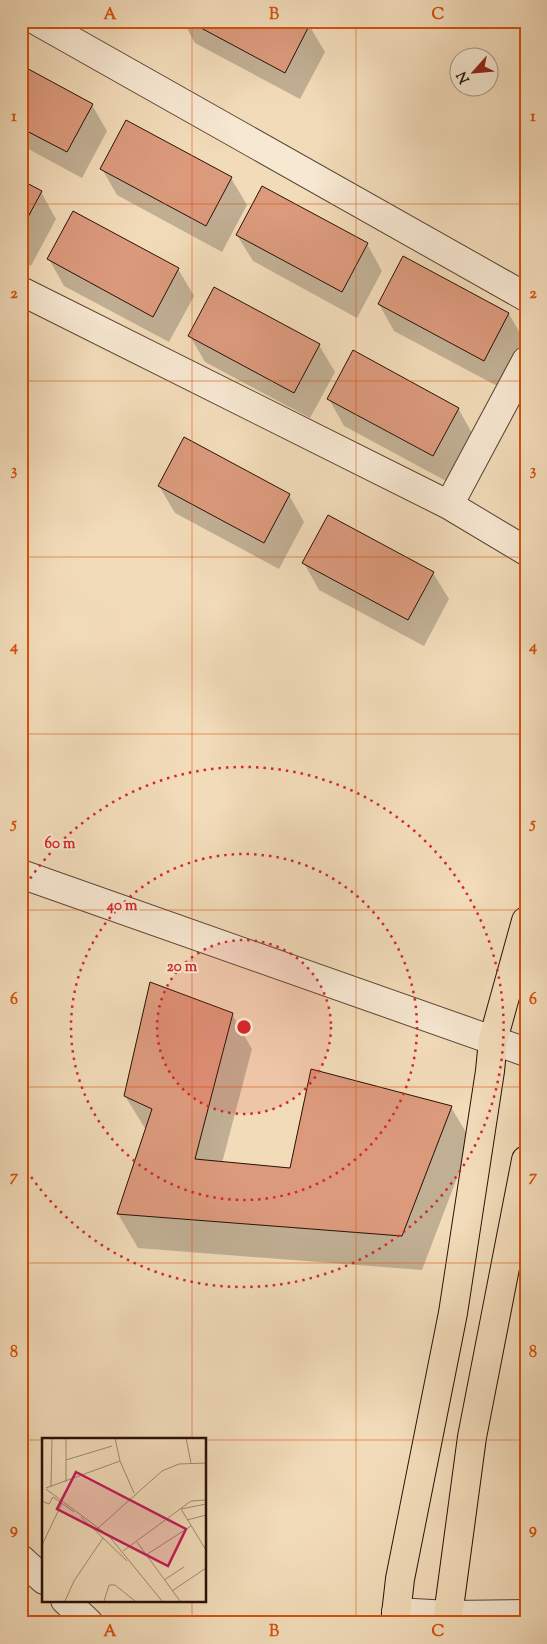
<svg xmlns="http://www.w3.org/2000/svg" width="547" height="1644" font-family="'Sorts Mill Goudy',serif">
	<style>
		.shadow { fill: #0003 }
		.building { fill: #dc9a7d; stroke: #281107 }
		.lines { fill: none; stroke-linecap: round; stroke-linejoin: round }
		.minor-casing { stroke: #5a4434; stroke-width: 30 }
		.major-casing { stroke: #281107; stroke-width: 30 }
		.minor { stroke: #f7e8d2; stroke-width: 28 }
		.major { stroke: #f2dbb9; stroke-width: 28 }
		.grid { fill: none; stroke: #d5520c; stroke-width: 1; stroke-opacity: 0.55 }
		.ring { fill: none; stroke: #d62828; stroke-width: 2.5; stroke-dasharray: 2.5 5 }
		.inset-road { fill: none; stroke: #a18a72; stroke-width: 1 }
		.view { fill: #c2185b; fill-opacity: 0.15; stroke: #c2185b; stroke-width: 2.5 }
		.inset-edge { fill: none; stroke: #281107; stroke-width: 2.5 }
		.centre { fill: #d62828; stroke: #f7e8d2; stroke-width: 2.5 }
		.ring-label { font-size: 15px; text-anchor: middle; font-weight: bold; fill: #d62828; stroke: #f7e8d2; stroke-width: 4; stroke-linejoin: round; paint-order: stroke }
		.neatline { fill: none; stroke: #d5520c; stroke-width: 2 }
		.grid-label { font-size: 16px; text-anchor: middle; font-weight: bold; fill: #d5520c }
	</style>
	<rect width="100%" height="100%" fill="#f2dbb9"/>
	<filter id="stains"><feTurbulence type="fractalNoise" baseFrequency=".004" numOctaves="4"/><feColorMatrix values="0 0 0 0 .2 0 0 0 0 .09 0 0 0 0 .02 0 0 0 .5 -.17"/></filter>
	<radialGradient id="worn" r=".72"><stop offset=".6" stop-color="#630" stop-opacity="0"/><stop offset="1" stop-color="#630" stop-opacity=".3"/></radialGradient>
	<path class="shadow" d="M183,21H302L309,25L325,52L300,99L195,43Z
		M21,66L92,105L107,131L82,178L21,145Z
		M102,169L231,178L247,205L222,252L117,195Z
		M21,182L41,192L56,219L31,266L21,261Z
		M237,235L367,244L382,271L357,318L253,261Z
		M49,259L178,269L194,296L169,342L64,286Z
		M379,304L509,314L524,340L499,387L394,331Z
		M190,336L319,345L335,372L310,418L205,362Z
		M329,399L458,408L473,435L448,482L344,426Z
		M159,486L289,495L304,522L279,569L175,513Z
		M304,563L433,573L449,599L424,646L319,590Z
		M232,1014L252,1049L222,1163L291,1169L451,1107L471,1141L422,1270L138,1248L118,1214L146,1130L125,1096Z"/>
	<path class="building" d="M188,21H304L310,24L285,73Z
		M21,65L93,104L67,152L21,128Z
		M126,120L232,177L206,226L100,169Z
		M21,180L42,191L21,230Z
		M262,186L368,243L342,292L236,235Z
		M73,211L179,268L153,317L47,259Z
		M403,256L509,313L484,361L378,304Z
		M214,287L320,344L294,393L188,336Z
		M353,350L459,408L433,456L327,399Z
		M184,437L290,494L264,543L158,486Z
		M328,515L434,572L408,620L302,563Z
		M150,982L233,1013L195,1159L290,1168L311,1069L452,1106L402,1236L117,1214L152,1109L124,1096Z"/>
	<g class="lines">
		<defs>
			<path id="minor" d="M37,21L526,297
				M21,291L449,505L526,551
				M449,505L526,361
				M21,874L526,1052
				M21,1559L44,1580
				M65,1600L89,1623
				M396,1612L449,1615L526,1614"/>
			<path id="major" d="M395,1623L400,1579L453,1313L490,1071L493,1040L526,921
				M447,1623L472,1437L526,1160"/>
		</defs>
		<use href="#minor" class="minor-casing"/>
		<use href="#major" class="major-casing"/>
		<use href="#minor" class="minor"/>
		<use href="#major" class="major"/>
	</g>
	<path class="grid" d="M192,21V1439M356,21V1623M21,204H526M21,381H526M21,557H526M21,734H526M21,910H526M21,1087H526M21,1263H526M21,1440H44M205,1440H526M192,1600V1623"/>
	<circle cx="244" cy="1027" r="87" fill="#d62828" fill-opacity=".12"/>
	<g class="ring">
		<circle cx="244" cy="1027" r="87"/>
		<circle cx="244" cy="1027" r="173"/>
		<path d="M22 891A260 260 0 1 1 22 1163"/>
	</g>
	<g transform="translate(42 1438)">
		<rect width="164" height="164" fill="#f2dbb9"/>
		<path class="inset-road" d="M144,0L149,25M24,22L70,8M78,23L92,55M24,44V0M9,49L10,0M4,50L78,23L73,0M4,51L67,98L120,163M11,59L32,74M0,63L7,66L11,59M164,66L139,71L164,112M39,79L85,123M145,82L164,77M55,91L120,33L137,26L164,25M95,104L138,163M0,107L20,65M81,113L149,63L164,62M104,117L149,88M122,142L142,129M130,153L164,130M23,163L32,143L61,100M62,163L67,147H73L93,163"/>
		<path class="view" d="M34,34L144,91L126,128L15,71Z"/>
		<rect width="164" height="164" class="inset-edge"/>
	</g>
	<circle cx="244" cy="1027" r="8" class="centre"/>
	<g class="ring-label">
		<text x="60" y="848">60 m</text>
		<text x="122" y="910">40 m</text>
		<text x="182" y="971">20 m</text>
	</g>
	<rect width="547" height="1644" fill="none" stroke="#f2dbb9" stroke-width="55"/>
	<g transform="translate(474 72) rotate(243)"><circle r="24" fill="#f7e8d2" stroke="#a49281"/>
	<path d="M0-4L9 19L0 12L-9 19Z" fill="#8f2418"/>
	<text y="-8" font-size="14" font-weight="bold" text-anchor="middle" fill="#281107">N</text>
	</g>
	<rect x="28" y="28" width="492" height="1588" class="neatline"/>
	<g class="grid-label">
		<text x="110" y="19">A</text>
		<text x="274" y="19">B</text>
		<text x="438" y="19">C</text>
		<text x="14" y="121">1</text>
		<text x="533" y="121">1</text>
		<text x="14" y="298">2</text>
		<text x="533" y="298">2</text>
		<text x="14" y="475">3</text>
		<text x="533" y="475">3</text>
		<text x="14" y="651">4</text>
		<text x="533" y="651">4</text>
		<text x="14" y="828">5</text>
		<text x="533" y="828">5</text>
		<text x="14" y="1004">6</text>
		<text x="533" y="1004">6</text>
		<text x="14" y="1181">7</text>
		<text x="533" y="1181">7</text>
		<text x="14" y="1357">8</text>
		<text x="533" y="1357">8</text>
		<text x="14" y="1534">9</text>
		<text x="533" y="1534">9</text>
		<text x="110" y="1636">A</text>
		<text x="274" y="1636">B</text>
		<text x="438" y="1636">C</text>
	</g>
	<rect width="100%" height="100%" filter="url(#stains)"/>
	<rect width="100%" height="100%" fill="url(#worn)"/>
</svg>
